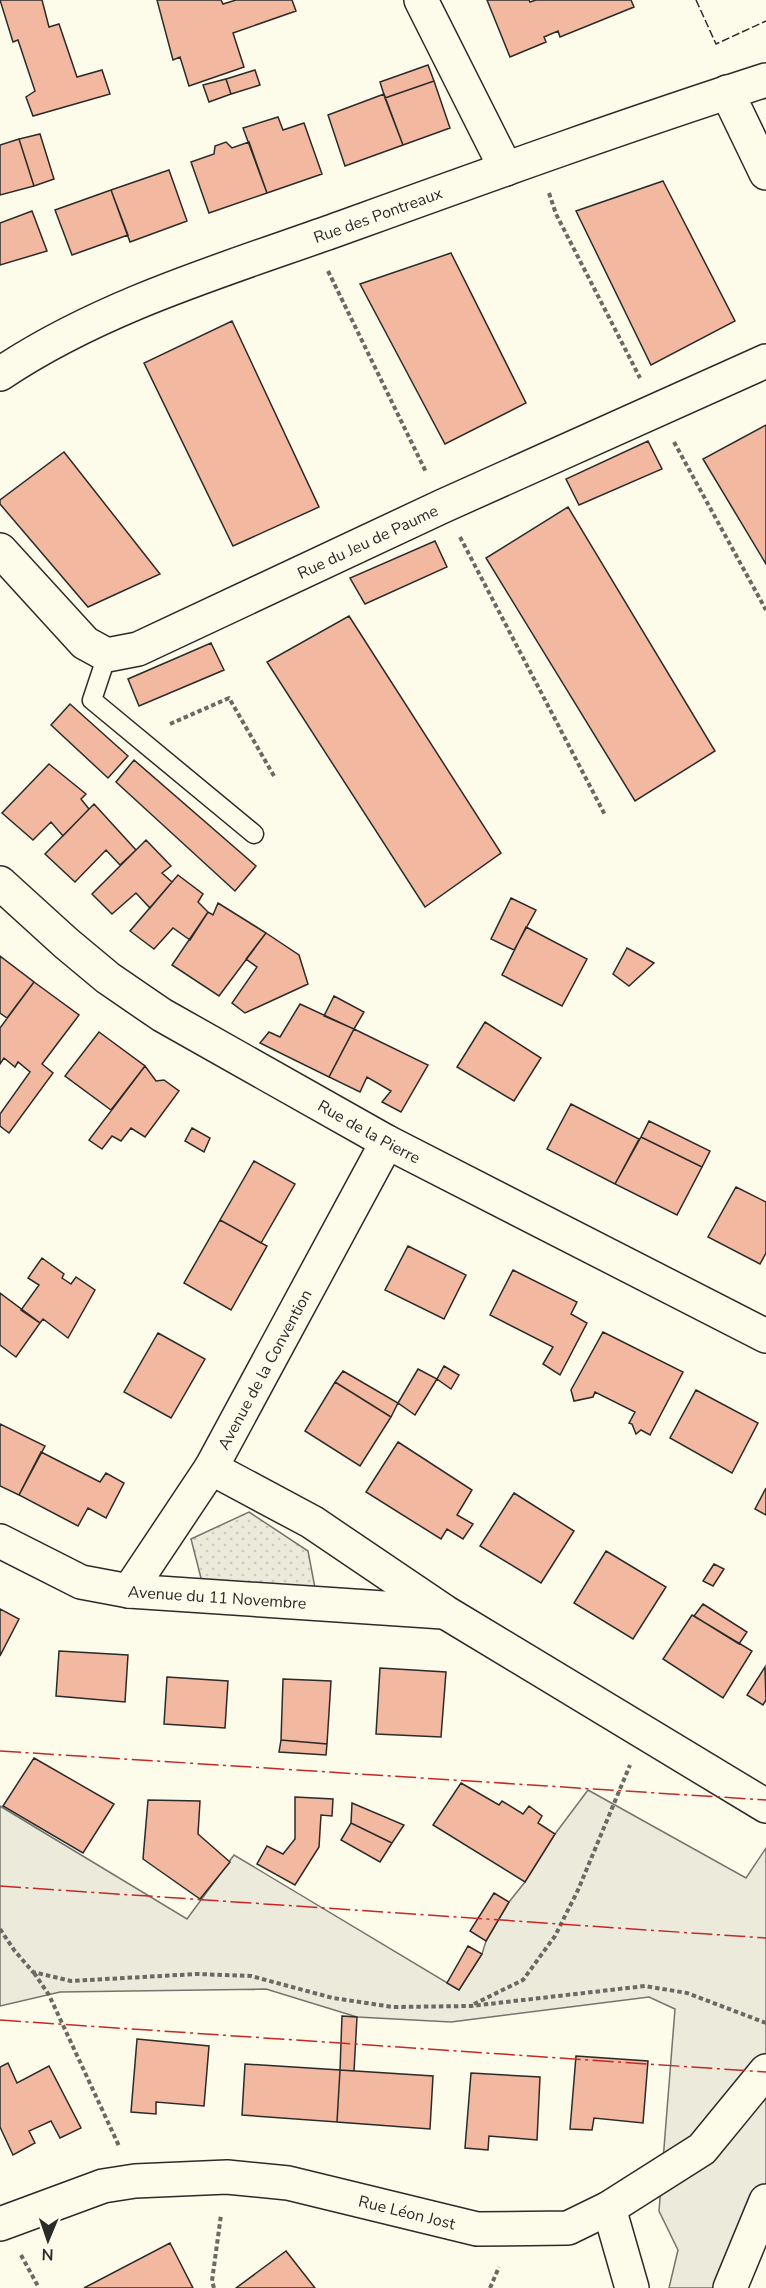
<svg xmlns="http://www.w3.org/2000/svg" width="766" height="2288" font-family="'Nunito Sans',sans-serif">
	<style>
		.green { fill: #ecebdb; stroke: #74746e; stroke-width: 1.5 }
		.garden { fill: url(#garden-dots); stroke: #74746e; stroke-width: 1.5 }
		.building { fill: #f2b8a0; stroke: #2b2b2b; stroke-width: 1.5 }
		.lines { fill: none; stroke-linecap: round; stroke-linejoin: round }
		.lane-casing { stroke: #2b2b2b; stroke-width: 21 }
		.street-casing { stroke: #2b2b2b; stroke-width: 36 }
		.secondary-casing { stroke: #2b2b2b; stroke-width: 36 }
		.path { stroke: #6a6964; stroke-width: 4; stroke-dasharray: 4.5 3; stroke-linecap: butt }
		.lane { stroke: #fdfbea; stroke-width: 18 }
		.street { stroke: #fdfbea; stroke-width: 33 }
		.secondary { stroke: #fdfbea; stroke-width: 33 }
		.fence { stroke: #2b2b2b; stroke-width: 1.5; stroke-dasharray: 8 3; stroke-linecap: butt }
		.power { stroke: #c62828; stroke-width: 1.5; stroke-dasharray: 21 4.5 3 4.5; stroke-linecap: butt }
		.labels { text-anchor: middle; stroke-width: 4.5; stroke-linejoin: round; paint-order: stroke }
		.street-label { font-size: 16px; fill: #2b2b2b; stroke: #fdfbea }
	</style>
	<defs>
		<pattern id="garden-dots" width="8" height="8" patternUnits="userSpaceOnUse" patternTransform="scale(1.5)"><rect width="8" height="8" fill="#ecebdb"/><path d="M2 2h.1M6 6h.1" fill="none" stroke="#cbcabc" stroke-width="1.8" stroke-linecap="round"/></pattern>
	</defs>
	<rect width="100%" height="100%" fill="#fdfbea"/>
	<path class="green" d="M588,1790L746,1878L766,1848V2217L745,2210L714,2288H669L678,2250L659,2211L675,2009L649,1997L451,2022L357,2017L266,1989L60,1992L0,2006V1806L187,1919L234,1855L459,1990L482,1954L486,1941L509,1902L525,1882L555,1834Z"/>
	<path class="garden" d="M249,1512L308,1551L315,1588L202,1582L191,1539Z"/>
	<path class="building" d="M0,0H42L49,27L59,24L77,77L102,70L110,94L33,116L26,97L35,91L18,40L13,42Z
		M157,0H221L223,4L236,0H292L296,11L233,33L244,67L189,86L180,57L173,60Z
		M487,0H529L530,2L536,0H631L634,7L560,37L558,31L544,37L546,42L510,57Z
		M428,65L434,81L385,98L380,82Z
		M255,70L260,85L231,94L226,79Z
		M226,79L231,94L209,102L203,85Z
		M434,81L450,128L403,145L385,98Z
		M384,94L403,145L345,166L328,115Z
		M278,117L283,130L304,123L322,174L267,193L243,128Z
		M40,134L54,179L34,186L19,139Z
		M19,139L34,186L0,195V145Z
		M226,142L232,148L249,142L267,193L209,213L191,162L214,154L215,146Z
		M169,170L187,221L130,242L111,190Z
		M663,181L735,321L651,365L576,211Z
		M111,190L128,235L72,255L55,210Z
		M32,211L47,251L0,265V223Z
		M451,253L526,403L445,444L360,284Z
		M232,321L319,507L233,546L144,363Z
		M766,425V564L703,459Z
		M648,441L662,469L579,505L566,479Z
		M64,452L160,574L88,607L0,504V500Z
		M568,507L715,751L635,801L486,558Z
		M435,541L447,567L365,604L350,578Z
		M349,616L501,853L425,907L267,662Z
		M211,643L224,670L139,706L128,679Z
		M70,704L128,756L108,778L51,725Z
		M134,760L256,866L235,891L116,782Z
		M49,764L86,794L81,799L89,809L63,836L51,822L33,840L2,813Z
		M94,804L136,850L120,865L106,850L75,882L45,854Z
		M146,840L171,866L162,873L172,882L150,908L136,893L112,914L92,894Z
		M178,875L203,894L198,902L208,912L190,940L173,928L154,949L130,931Z
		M511,898L536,910L514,950L491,939Z
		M218,903L266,933L219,996L172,965L208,912L213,915Z
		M526,927L587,959L562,1006L502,975Z
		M266,933L299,955L308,984L245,1013L232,1003L257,967L246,959Z
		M627,948L654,963L629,986L613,974Z
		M0,956L34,982L7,1018L0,1013Z
		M34,982L79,1015L42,1064L53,1073L9,1133L0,1126V1114L30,1072L18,1062L15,1067L4,1058L0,1064V1028Z
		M334,996L364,1012L354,1029L324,1016Z
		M300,1004L354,1029L329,1077L260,1043L269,1032L280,1037Z
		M485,1022L541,1058L514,1101L457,1067Z
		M354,1029L428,1065L401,1112L382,1102L391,1091L367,1077L360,1092L329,1077Z
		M99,1032L145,1066L111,1110L65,1076Z
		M145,1066L156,1081L164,1080L179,1091L145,1137L131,1128L121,1141L112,1136L102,1149L89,1140Z
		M571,1104L639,1139L615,1184L547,1149Z
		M649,1121L710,1151L702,1167L641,1137Z
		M192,1128L210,1138L204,1152L185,1141Z
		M641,1137L702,1167L677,1215L615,1184Z
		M254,1161L295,1184L261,1243L220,1220Z
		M736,1187L766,1202V1253L760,1264L708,1237Z
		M220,1220L267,1246L231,1310L184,1283Z
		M408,1246L466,1275L444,1319L385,1290Z
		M42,1258L64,1274L62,1278L71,1284L76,1277L95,1290L68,1338L43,1319L40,1323L21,1310L39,1285L28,1278Z
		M513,1270L577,1302L571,1314L587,1323L560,1375L543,1364L553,1347L490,1315Z
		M0,1293L40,1323L16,1357L0,1345Z
		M603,1332L683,1372L650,1435L641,1430L636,1434L632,1424L629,1423L635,1412L595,1392L593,1397L574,1401L571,1390Z
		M158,1333L205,1359L171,1418L124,1392Z
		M444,1366L459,1375L451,1389L437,1379Z
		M418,1369L437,1379L415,1415L398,1403Z
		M343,1371L398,1403L391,1417L335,1382Z
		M335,1382L391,1417L360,1466L305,1431Z
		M696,1390L758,1423L732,1473L670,1438Z
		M0,1424L45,1446L19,1495L0,1486Z
		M398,1442L472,1490L457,1515L473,1524L463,1539L447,1529L441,1539L366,1492Z
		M41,1452L100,1482L106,1473L124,1483L106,1518L88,1508L78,1526L19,1495Z
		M766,1488V1515L755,1509Z
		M514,1493L574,1531L541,1583L480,1546Z
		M606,1551L666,1587L633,1639L574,1603Z
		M714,1564L724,1569L713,1586L703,1581Z
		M703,1604L747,1632L739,1644L694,1616Z
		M0,1609L19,1619L0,1656Z
		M692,1615L752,1651L723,1698L663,1659Z
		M59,1651L128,1655L125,1702L56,1696Z
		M765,1667L766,1700L763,1705L747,1695Z
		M380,1668L446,1672L441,1737L376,1734Z
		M167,1677L228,1681L225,1728L164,1724Z
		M283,1679L331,1681L327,1744L281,1740Z
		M281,1740L327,1744L326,1755L279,1752Z
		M34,1758L114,1804L83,1853L3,1806Z
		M461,1783L499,1805L502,1801L523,1814L529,1806L542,1816L538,1823L555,1834L525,1882L433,1825Z
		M295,1797L333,1799L332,1816L321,1815L319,1847L295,1885L257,1864L267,1846L283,1854L295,1839Z
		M148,1800L200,1801L198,1834L230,1862L200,1899L143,1859Z
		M352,1803L404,1825L392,1843L351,1823Z
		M351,1823L392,1843L380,1862L341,1840Z
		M494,1893L509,1902L486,1941L470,1931Z
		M468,1946L482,1954L459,1990L447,1983Z
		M342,2016L357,2017L354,2071L340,2070Z
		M137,2039L209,2046L204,2106L156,2102V2114L131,2112Z
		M576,2056L648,2061L643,2123L594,2118L592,2130L570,2129Z
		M8,2063L17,2083L49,2066L81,2128L60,2138L51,2121L29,2131L35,2143L13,2155L0,2127V2067Z
		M245,2064L340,2070L337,2122L242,2115Z
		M340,2070L433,2076L430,2129L337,2122Z
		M471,2073L540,2077L537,2140L489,2136L488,2150L465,2148Z
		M170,2243L193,2288H84Z
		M286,2251L315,2288H236Z"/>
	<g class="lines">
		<defs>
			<path id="lane" d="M107,655L92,700L254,834"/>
			<g id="street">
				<path d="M421,0L506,169"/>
				<path d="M727,92L766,173"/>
				<path id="s1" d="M0,550L85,643L107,655L138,649L443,506L766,361"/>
				<path id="s2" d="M0,883L66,943L108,978L162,1015L387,1142L766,1336"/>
				<path d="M211,1468L312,1522L445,1612L766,1806"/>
				<path id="s3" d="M0,1541L81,1582L129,1591L443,1612"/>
				<path id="s4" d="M129,1591L211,1468L387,1142"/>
				<path d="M609,2208L632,2288"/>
				<path id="s5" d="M0,2224L103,2186L135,2181L227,2177L288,2183L477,2229L568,2228L609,2208L702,2149L766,2071"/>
				<path d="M730,2288L766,2201"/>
			</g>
			<g id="secondary">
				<path id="s6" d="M0,374C100,307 220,271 333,231C477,179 620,127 766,80"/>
			</g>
		</defs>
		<use href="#lane" class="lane-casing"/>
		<use href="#street" class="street-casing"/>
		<use href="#secondary" class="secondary-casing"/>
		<path class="path" d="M549,193L556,214L640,378
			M328,271L426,472
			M674,442L766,610
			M460,537L605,815
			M170,724L229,698L274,776
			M0,1929L14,1950L33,1972L71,1981L197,1974L251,1976L333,1998L393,2007L471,2006L645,1986L687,1993L766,2023
			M34,1973L49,1995L119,2146
			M474,2004L523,1980L555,1936L578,1890L630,1765
			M21,2255L39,2288
			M214,2288L212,2281L221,2215
			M490,2288L499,2267"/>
		<use href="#lane" class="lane"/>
		<use href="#street" class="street"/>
		<use href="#secondary" class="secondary"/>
		<path class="fence" d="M696,0L716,44L766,21"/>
		<path class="power" d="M0,1751L766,1800
			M0,1886L766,1938
			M0,2020L766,2072"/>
	</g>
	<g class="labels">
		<g class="street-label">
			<text dy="6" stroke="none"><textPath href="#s6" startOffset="411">Rue des Pontreaux</textPath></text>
			<text dy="6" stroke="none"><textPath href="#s1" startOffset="436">Rue du Jeu de Paume</textPath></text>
			<text dy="6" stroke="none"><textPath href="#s2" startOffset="447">Rue de la Pierre</textPath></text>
			<text dy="6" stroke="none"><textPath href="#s4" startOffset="260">Avenue de la Convention</textPath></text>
			<text dy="6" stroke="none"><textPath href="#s3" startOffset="228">Avenue du 11 Novembre</textPath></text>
			<text dy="6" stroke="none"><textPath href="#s5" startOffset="418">Rue Léon Jost</textPath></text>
		</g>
	</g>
	<g transform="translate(48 2240) rotate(182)" stroke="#fdfbea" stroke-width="4.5" paint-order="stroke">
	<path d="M0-4.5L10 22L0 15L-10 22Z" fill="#2b2b2b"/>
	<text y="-9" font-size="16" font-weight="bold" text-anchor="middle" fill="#2b2b2b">N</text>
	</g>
</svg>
